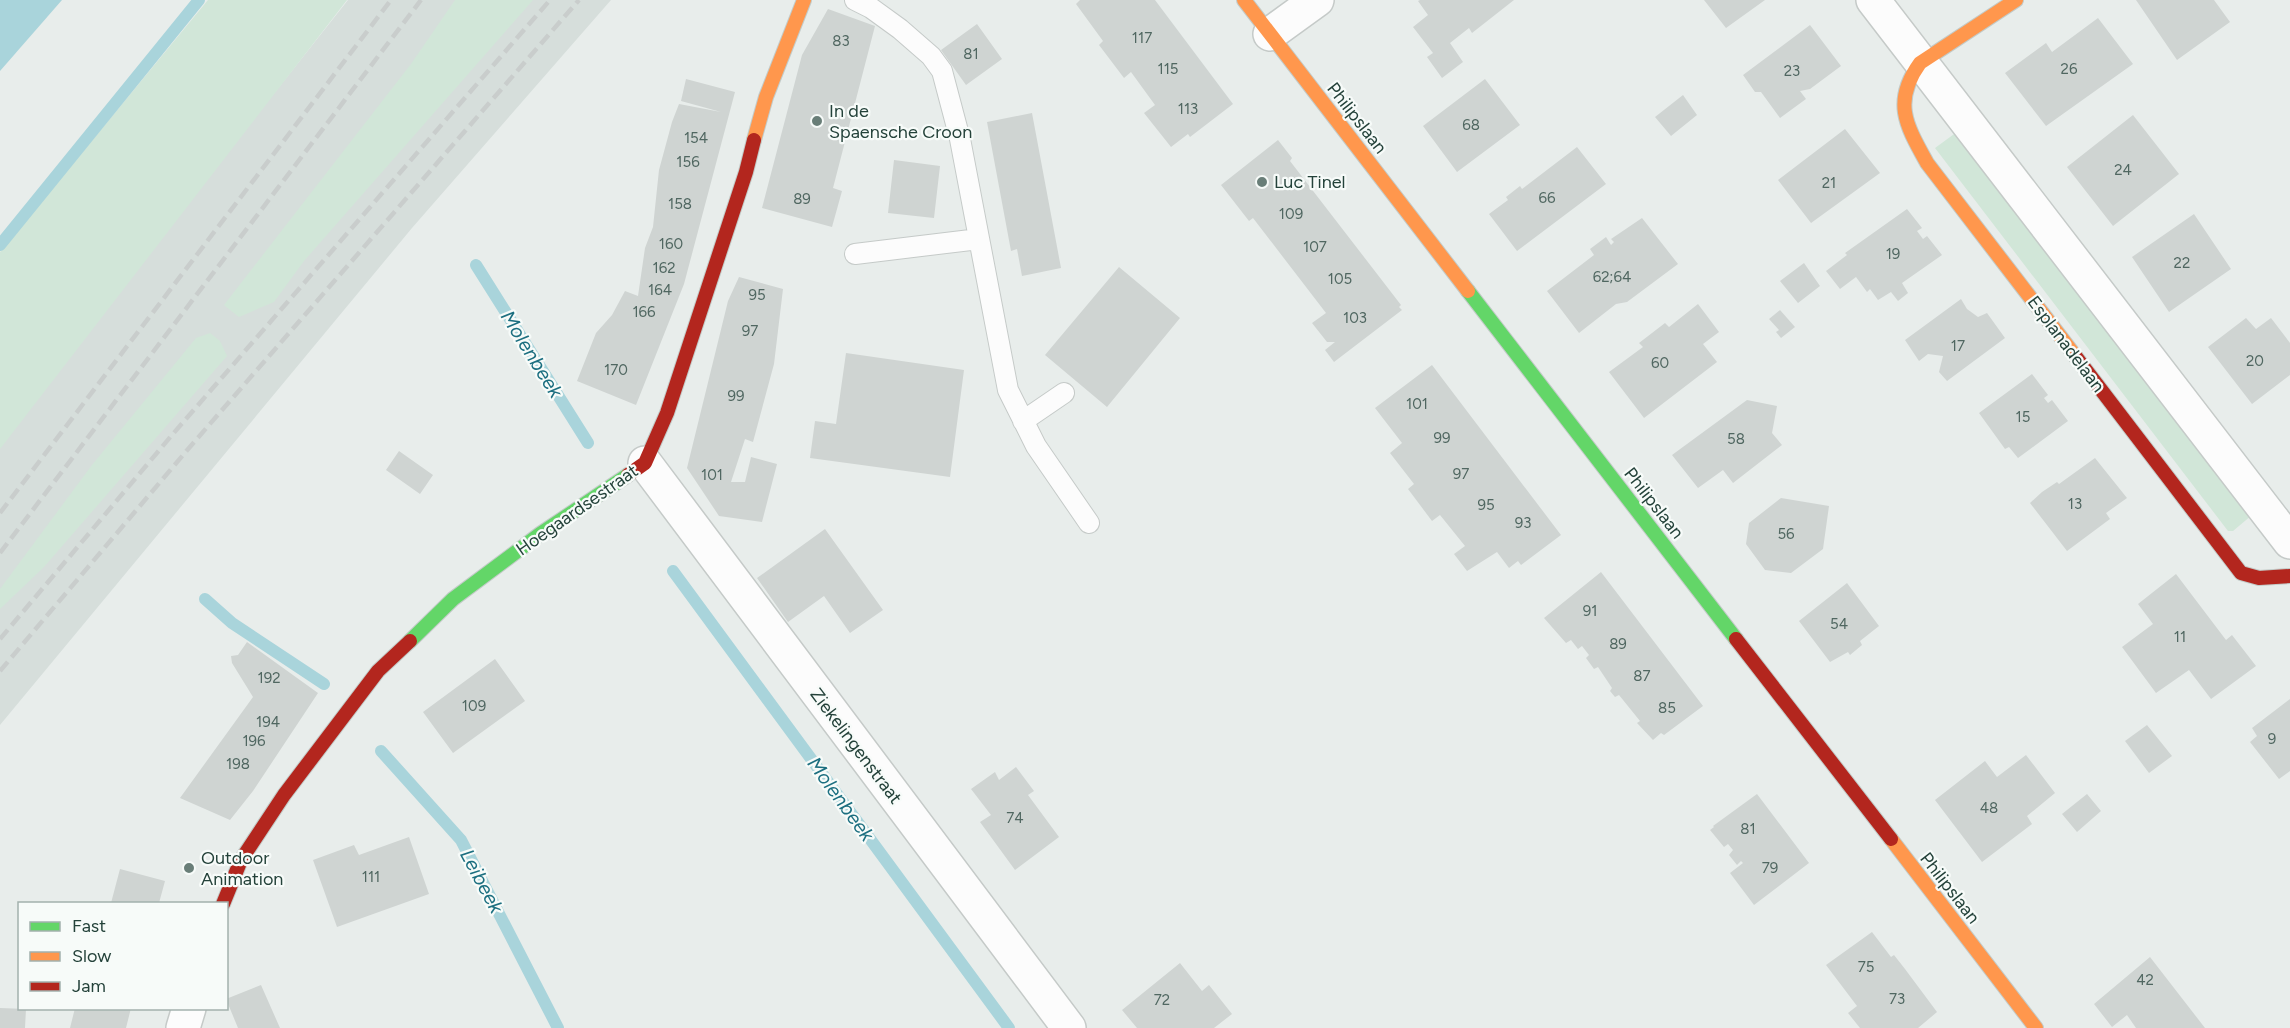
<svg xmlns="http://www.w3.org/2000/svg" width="2290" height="1028" font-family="Figtree,sans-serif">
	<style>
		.built { fill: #d6dedb }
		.green { fill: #d1e6d8 }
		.water { fill: #a9d4db }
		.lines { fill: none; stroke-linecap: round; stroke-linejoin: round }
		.stream { stroke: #a9d4db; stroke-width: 12 }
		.building { fill: #cfd4d2 }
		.lane-casing { stroke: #c5cac8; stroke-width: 22 }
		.street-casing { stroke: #c5cac8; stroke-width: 36 }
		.fast-casing { stroke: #c3cbc8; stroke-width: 16 }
		.slow-casing { stroke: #c3cbc8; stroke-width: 16 }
		.jam-casing { stroke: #c3cbc8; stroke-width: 16 }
		.lane { stroke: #fcfcfc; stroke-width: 20 }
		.street { stroke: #fcfcfc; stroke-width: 33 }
		.fast { stroke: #63d668; stroke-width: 14 }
		.slow { stroke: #ff974d; stroke-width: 14 }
		.jam { stroke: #b3261e; stroke-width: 14 }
		.rail { stroke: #c9cdcc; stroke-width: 4.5; stroke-dasharray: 12 6; stroke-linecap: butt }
		.poi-dot { fill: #697e78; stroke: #f7fbf9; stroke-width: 2 }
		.labels { text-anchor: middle; stroke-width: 4.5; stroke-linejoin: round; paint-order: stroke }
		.number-label { font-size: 15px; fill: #506761 }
		.poi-label { font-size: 18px; fill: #24423a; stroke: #f7fbf9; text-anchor: start }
		.street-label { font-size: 18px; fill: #24423a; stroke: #f7fbf9 }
		.water-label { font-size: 20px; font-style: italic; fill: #1c6f80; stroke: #f7fbf9 }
	</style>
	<rect width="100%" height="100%" fill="#e8edeb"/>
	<path class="built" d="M348,0H611L412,228L0,725V440Z"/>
	<path class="green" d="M208,0H347L0,449V252Z
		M455,0H533L304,261L274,302L239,317L224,305L411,64Z
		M1961,129L2258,510L2233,531H2228L1935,148Z
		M210,333L220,341L227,356L44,567L0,609V589L92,465L196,338Z"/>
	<path class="water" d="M0,0H62L0,71Z"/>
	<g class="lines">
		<path class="stream" d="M0,245L199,0
			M476,265L588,443
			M673,571L1009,1028
			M205,599L232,623L324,684
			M381,751L461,840L558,1028"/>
	</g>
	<path class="building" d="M1080,0H1155L1233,104L1190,137L1188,134L1171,147L1144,113L1155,105L1131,72L1124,78L1099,45L1103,41L1076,4Z
		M1420,0H1514L1472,33L1469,28L1450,43L1463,62L1442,78L1427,57L1433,53L1413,27L1428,15L1418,1Z
		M1704,0H1765L1726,28Z
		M2136,0H2214L2230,22L2177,60Z
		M828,9L875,26L833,188L842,191L832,227L762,208L802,55Z
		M2098,18L2133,64L2046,126L2005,73L2046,43L2052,52Z
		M977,24L1002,59L966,85L941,50Z
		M1810,25L1841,66L1810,89L1800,91L1806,99L1780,118L1761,92H1755L1743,75Z
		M686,79L735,92L684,284L636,405L577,381L596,333L612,315L625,291L638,296L645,248L653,227L659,170L672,122L679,104L721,112L681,101Z
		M1485,79L1520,125L1457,172L1423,126Z
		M1683,95L1697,115L1671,136L1655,117Z
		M1032,113L1061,268L1022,276L1017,249L1011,251L987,122Z
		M2133,115L2179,174L2113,226L2067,167Z
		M1845,129L1880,173L1811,223L1778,180Z
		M1278,140L1292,158L1290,161L1401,305L1399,307L1402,310L1334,362L1325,350L1335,342H1327L1312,323L1326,313L1253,218L1249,221L1221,185Z
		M1577,147L1606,184L1517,251L1489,214L1508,200L1506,197L1520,186L1522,189Z
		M894,160L940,166L934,218L888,213Z
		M1907,209L1922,228L1917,231L1923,239L1927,236L1942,255L1902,283L1908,293L1898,301L1891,292L1878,300L1870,289L1867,292L1856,277L1840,289L1826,271L1847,255L1845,253Z
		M2194,214L2231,269L2169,312L2132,257Z
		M1642,218L1678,264L1627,302L1616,304L1579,333L1547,291L1594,255L1590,249L1606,237L1611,245L1614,242L1611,239Z
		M1804,263L1820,286L1798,303L1780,281Z
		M1119,267L1180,318L1107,407L1045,355Z
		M739,277L783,289L774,364L753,442L745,439L731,482H745L751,457L777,464L762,522L719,516L687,468L728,301Z
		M1961,299L1967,309L1978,317L1987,313L2005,338L1947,381L1939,372L1943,356L1928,354L1919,361L1905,340Z
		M1698,304L1719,332L1703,344L1717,362L1644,418L1609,372L1643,347L1639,343L1665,323L1669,327Z
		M1780,310L1795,327L1781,338L1776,332L1779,330L1769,319Z
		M2246,318L2256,329L2271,318L2290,343V375L2252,404L2208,347Z
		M846,353L964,370L950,477L810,458L815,421L836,424Z
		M1432,365L1561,535L1521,565L1518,561L1509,568L1497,552L1467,571L1454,554L1465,546L1440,515L1432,521L1408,489L1414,484L1390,453L1402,443L1375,408Z
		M2032,374L2048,395L2044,398L2048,403L2052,400L2068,421L2018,458L2009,447L2005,449L1979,413Z
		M1747,400L1777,406L1772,433L1782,445L1733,483L1723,470L1698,488L1672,455Z
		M399,451L433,475L420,494L386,470Z
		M2095,458L2127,498L2106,513L2110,519L2067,551L2030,503L2042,492L2057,482L2059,484Z
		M1781,498L1829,506L1823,549L1791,573L1765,570L1746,544L1749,523Z
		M825,529L883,610L850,633L824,596L788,622L757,578Z
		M1601,572L1703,706L1664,735L1661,733L1653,740L1637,723L1640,721L1619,695L1615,697L1610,691L1612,688L1598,667L1594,669L1586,658L1589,655L1582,646L1578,649L1571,640L1566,643L1544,618Z
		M2176,574L2226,640L2232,635L2256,666L2211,699L2189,670L2156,693L2122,647L2153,624L2138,604Z
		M1847,583L1879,626L1860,641L1862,645L1850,655L1848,652L1830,662L1799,621Z
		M247,642L318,693L253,791L230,820L180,798L253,697L232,663L231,656L238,655Z
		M495,659L525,701L453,753L423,712Z
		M2290,699V771L2279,779L2250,742L2257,736L2252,728Z
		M2147,725L2172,756L2149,773L2125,741Z
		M2026,755L2055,793L2027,816L2032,824L1982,862L1935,800L1985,761L1997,777Z
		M1016,767L1034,791L1028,795L1059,837L1015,870L980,822L991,815L971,789L995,772L999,780Z
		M1757,794L1809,863L1754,905L1730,873L1743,863L1741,861L1737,865L1729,855L1733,850L1728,844L1724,847L1710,830L1714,827L1713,826Z
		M2087,794L2101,811L2077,832L2062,814Z
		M409,837L429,894L337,927L313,860L354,845L359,855Z
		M120,869L165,881L159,903H111Z
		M1872,932L1891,957L1894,955L1905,969L1937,1012L1918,1028H1860L1848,1013L1857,1006L1826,965Z
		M2150,957L2205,1028H2136L2127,1015L2112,1027L2094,1004Z
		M1180,963L1202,991L1209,985L1232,1014L1214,1028H1137L1122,1010Z
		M261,985L280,1028H238L226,999Z
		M0,1008L26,1009L25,1028H0Z
		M75,1008H131L126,1028H70Z"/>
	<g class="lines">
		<defs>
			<path id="lane" d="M855,0L871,8L900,29L931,56L942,71L960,139L1008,390L1036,446L1089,523
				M855,254L979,239
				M1023,421L1064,393"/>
			<path id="street" d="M1873,0L2290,542
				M1270,34L1317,0
				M645,463L1069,1028
				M183,1028L189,1008"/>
			<path id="fast" d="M1468,291L1736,639
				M410,641L453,599L540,534L628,475"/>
			<path id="slow" d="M1244,0L1468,291
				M2016,0L1920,63C1892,102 1906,125 1927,163L2076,357
				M754,140L766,97L804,0
				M1891,839L2036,1028"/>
			<path id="jam" d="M2076,357L2241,573L2259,578L2290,576
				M628,475L645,463L667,413L746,172L754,140
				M1736,639L1891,839
				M223,904L241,860L284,795L378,671L410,641"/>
		</defs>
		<use href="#lane" class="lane-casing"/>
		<use href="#street" class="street-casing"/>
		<use href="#fast" class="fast-casing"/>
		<use href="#slow" class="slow-casing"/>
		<use href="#jam" class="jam-casing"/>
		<use href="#lane" class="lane"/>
		<use href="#street" class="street"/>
		<use href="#fast" class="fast"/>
		<use href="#slow" class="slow"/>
		<use href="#jam" class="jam"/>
		<path class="rail" d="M0,513L391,0
			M0,553L421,0
			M0,639L172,435L550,0
			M0,671L189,448L579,0"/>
	</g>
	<g class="poi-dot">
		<circle cx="817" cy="121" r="6"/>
		<circle cx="1262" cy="182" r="6"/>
		<circle cx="189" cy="868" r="6"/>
	</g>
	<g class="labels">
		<g class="number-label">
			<text x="1142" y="43">117</text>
			<text x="841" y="46">83</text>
			<text x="971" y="59">81</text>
			<text x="1168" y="74">115</text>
			<text x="2069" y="74">26</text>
			<text x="1792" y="76">23</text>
			<text x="1188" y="114">113</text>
			<text x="1471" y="130">68</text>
			<text x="696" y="143">154</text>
			<text x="688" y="167">156</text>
			<text x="2123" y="175">24</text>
			<text x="1829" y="188">21</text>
			<text x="1547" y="203">66</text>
			<text x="802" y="204">89</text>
			<text x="680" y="209">158</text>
			<text x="1291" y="219">109</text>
			<text x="671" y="249">160</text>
			<text x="1315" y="252">107</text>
			<text x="1893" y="259">19</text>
			<text x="2182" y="268">22</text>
			<text x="664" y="273">162</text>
			<text x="1612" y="282">62;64</text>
			<text x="1340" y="284">105</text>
			<text x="660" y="295">164</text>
			<text x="757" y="300">95</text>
			<text x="644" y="317">166</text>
			<text x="1355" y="323">103</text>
			<text x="750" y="336">97</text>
			<text x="1958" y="351">17</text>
			<text x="2255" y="366">20</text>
			<text x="1660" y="368">60</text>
			<text x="616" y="375">170</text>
			<text x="736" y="401">99</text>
			<text x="1417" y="409">101</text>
			<text x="2023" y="422">15</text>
			<text x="1442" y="443">99</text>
			<text x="1736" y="444">58</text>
			<text x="1461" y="479">97</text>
			<text x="712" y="480">101</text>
			<text x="2075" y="509">13</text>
			<text x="1486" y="510">95</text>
			<text x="1523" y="528">93</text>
			<text x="1786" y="539">56</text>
			<text x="1590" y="616">91</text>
			<text x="1839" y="629">54</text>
			<text x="2180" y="642">11</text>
			<text x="1618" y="649">89</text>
			<text x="1642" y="681">87</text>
			<text x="269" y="683">192</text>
			<text x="474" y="711">109</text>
			<text x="1667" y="713">85</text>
			<text x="268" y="727">194</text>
			<text x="2272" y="744">9</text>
			<text x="254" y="746">196</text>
			<text x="238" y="769">198</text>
			<text x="1989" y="813">48</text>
			<text x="1015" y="823">74</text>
			<text x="1748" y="834">81</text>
			<text x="1770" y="873">79</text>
			<text x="371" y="882">111</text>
			<text x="1866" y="972">75</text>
			<text x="2145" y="985">42</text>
			<text x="1897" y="1004">73</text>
			<text x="1162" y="1005">72</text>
		</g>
		<g class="poi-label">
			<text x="829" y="117">In de<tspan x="829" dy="21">Spaensche Croon</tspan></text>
			<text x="1274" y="188">Luc Tinel</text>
			<text x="201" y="864">Outdoor<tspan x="201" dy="21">Animation</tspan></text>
		</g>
		<g class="street-label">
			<text transform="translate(1357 118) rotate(52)" y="6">Philipslaan</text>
			<text transform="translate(2066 344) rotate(53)" y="6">Esplanadelaan</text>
			<text transform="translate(1654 503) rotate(52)" y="6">Philipslaan</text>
			<text transform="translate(577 510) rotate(-35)" y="6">Hoegaardsestraat</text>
			<text transform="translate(856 746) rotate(53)" y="6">Ziekelingenstraat</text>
			<text transform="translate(1950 888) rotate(52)" y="6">Philipslaan</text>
		</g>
		<g class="water-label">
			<text transform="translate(532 354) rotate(58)" y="7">Molenbeek</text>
			<text transform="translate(841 799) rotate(54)" y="7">Molenbeek</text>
			<text transform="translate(482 881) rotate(62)" y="7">Leibeek</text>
		</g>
	</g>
	<rect x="18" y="902" width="210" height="108" fill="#f7fbf9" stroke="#a3b1ad" stroke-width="1.5"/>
	<rect x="30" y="922" width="30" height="9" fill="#63d668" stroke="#a3b1ad" stroke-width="1.5"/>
	<text x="72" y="932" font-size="18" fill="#24423a">Fast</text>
	<rect x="30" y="952" width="30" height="9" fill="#ff974d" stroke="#a3b1ad" stroke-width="1.5"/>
	<text x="72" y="962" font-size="18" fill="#24423a">Slow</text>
	<rect x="30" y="982" width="30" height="9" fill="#b3261e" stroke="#a3b1ad" stroke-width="1.5"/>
	<text x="72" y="992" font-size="18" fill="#24423a">Jam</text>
</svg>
